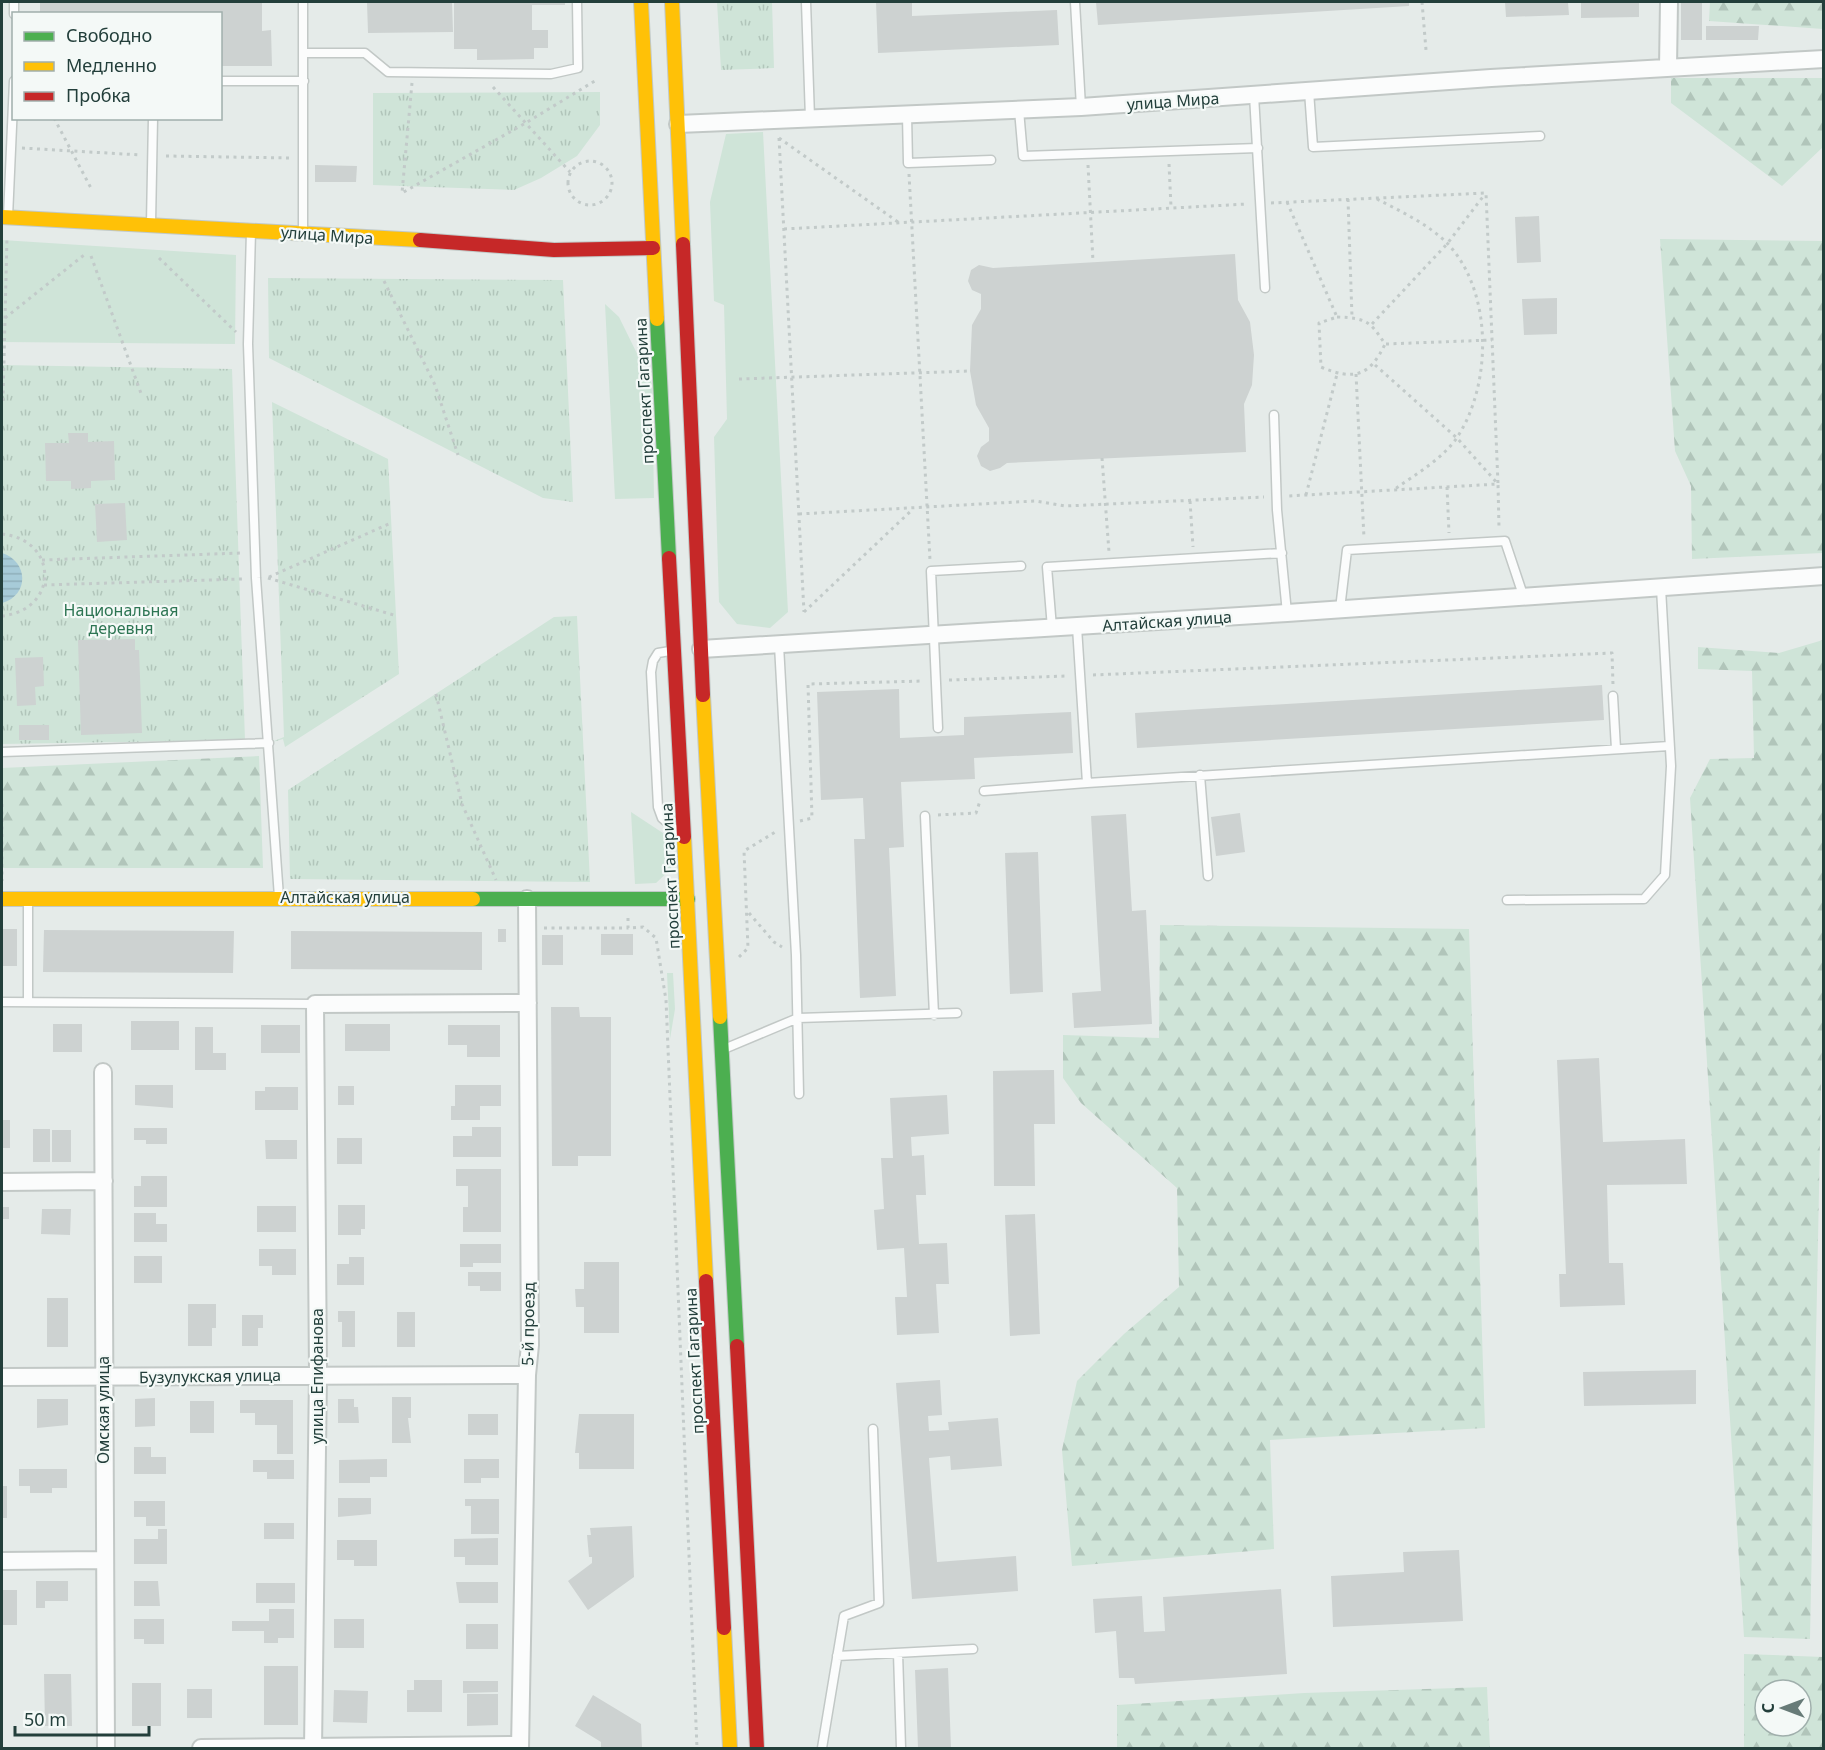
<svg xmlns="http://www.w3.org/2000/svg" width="1825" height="1750" font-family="'Noto Sans',sans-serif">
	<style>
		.grass { fill: #cfe4d8 }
		.forest { fill: url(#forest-firs); fill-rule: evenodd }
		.park { fill: url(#park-tufts) }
		.water { fill: url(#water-rules) }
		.building { fill: #cdd2d1 }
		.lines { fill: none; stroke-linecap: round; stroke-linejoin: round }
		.lane-casing { stroke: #c2c8c6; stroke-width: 11 }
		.street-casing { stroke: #c2c8c6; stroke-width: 20 }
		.fast-casing { stroke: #c1c9c7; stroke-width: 16 }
		.slow-casing { stroke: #c1c9c7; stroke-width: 16 }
		.jam-casing { stroke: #c1c9c7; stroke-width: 16 }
		.path { stroke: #c2cac9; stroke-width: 3; stroke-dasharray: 3 4.5; stroke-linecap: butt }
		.lane { stroke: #fbfcfc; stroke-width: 8 }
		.street { stroke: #fbfcfc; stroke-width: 16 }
		.fast { stroke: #4caf50; stroke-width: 14 }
		.slow { stroke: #ffc107; stroke-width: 14 }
		.jam { stroke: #c62828; stroke-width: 14 }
		.labels { text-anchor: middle; stroke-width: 4.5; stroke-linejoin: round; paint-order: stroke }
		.street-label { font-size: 16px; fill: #233f3b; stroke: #f4f9f7 }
		.park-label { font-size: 16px; fill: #2d7553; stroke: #f4f9f7 }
	</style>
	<defs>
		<pattern id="forest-firs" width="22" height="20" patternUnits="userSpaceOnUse" patternTransform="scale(1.5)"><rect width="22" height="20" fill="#cfe4d8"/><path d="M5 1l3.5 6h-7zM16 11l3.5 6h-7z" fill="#b1c5ba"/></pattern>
		<pattern id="park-tufts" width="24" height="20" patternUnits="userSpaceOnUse" patternTransform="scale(1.5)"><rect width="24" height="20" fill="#cfe4d8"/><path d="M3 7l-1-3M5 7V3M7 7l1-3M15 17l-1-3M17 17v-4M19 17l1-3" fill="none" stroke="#b1c5ba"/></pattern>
		<pattern id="water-rules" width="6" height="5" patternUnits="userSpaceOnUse" patternTransform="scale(1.5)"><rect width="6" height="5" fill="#a7cbd8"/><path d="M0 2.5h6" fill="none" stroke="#8fafba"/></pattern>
	</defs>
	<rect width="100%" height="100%" fill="#e5ebe9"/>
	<path class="grass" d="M763,132L788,612L770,628L737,624L719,602L714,437L727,419L724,305L714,301L710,202L726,134Z
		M2,240L236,255L235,344L2,342Z
		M605,304L619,317L652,384L654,498L615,499Z
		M631,812L669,837L671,869L656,883L635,884Z
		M667,973H673L675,1009L670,1039Z"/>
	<path class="forest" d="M1710,2H1823V29L1709,21Z
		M1671,78H1823V147L1782,186L1671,103Z
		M1660,239L1823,241V553L1692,559L1691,486L1675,451Z
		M1823,640V991L1810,1639L1744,1637L1690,798L1710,759L1754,758L1752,671L1698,669V647L1779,653Z
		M259,756L263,868H2V768Z
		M1160,925L1469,929L1485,1428L1270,1440L1274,1549L1072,1566L1062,1450L1077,1381L1124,1334L1179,1287L1177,1188L1081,1103L1063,1078V1035L1159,1038Z
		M1744,1654L1823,1657V1748H1744ZM1765,1690H1801V1726H1765Z
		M1487,1687L1490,1748H1117V1705L1304,1693Z"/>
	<path class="park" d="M717,2H772L774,68L721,70Z
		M600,92V125L577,156L541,178L514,190L373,185V93Z
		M268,278L563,280L573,502L543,498L269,358Z
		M2,365L232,369L245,740L2,744Z
		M272,402L388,459L399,674L285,747L283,739L269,743L284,737Z
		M577,616L590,882L290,879L288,790L554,617Z"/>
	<path class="water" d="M2,553C28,561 30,595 2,603Z"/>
	<path class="building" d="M40,2H262V31L271,30L272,66H220V14H40Z
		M367,2H452L453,32L368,33Z
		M454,2H565V5H532V30H548V48H534V59L477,60V49H454Z
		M876,2H912V16L1057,10L1059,45L878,53Z
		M1096,2H1409V6L1098,25Z
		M1505,2H1568L1569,15L1506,17Z
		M1581,2H1639V17L1581,18Z
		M1681,2H1702V40H1681Z
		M1706,26H1759L1758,40H1706Z
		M315,165L357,166L356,182H315Z
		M1539,216L1541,262L1517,263L1515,217Z
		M1235,254L1238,300L1250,322L1254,355L1252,385L1244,404L1246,452L1007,463L1000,468L990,471L981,466L977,456L981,447L989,441V428L976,405L970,371L972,325L981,309V294L972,290L968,281L971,270L979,265L993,268Z
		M1557,298V334L1524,335L1522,299Z
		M68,433H88V442L114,441L115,480L91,481V488L71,489V481H46L45,443H69Z
		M125,503L127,540L97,542L95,504Z
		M135,639V650H139L142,733L81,735L78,640Z
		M43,657L44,686L35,687L36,705L17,706L15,658Z
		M1602,685L1604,720L1137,748L1135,713Z
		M899,689L900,738L964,735V717L1071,712L1073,753L974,758L975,779L901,782L904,847L889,848L896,996L860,998L854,839H865L863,798L821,800L817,692Z
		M19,725H49V740H19Z
		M1240,813L1245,852L1216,856L1211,817Z
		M1126,814L1132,911L1146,910L1152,1024L1074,1028L1072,993L1101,991L1091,816Z
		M1038,852L1043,992L1010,994L1005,853Z
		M2,929H17V966H2Z
		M498,929H506V942H498Z
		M44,930L234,931L233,973L43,972Z
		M291,931L482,932V970L291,969Z
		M601,934H633V955H601Z
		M542,935H563V965H542Z
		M551,1007H579L580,1017H611V1156H578V1166H552Z
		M131,1021H179V1050H131Z
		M53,1024H82V1052H53Z
		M345,1024H390V1051H345Z
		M261,1025H300V1053H261Z
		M448,1025H500V1057H467V1045H448Z
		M195,1027H213V1053H226V1070H195Z
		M1599,1058L1603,1142L1685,1139L1687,1184L1607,1185L1609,1263H1623L1625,1305L1560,1307L1559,1274H1566L1557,1060Z
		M1054,1070L1055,1124H1034L1035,1186H994L993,1071Z
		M135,1085H173V1108L135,1105Z
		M455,1085H501V1106H480V1120H451V1106H455Z
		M338,1086H354V1105H338Z
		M265,1087H298V1110H255V1091H265Z
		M947,1095L949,1134L911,1137L912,1156L924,1155L926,1195H916L919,1244L947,1243L949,1284H936L939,1333L897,1335L895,1297H907L904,1248L877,1250L874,1210L884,1209L881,1158H893L890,1098Z
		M2,1120H10V1148H2Z
		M472,1127H501V1157H453V1136H472Z
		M134,1128H167V1144H146V1140H134Z
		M33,1129H50V1162H33Z
		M52,1130H71V1162H52Z
		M337,1138H362V1164H337Z
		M265,1140H297V1159H266Z
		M456,1169H501V1232H463V1207H468V1186H456Z
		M141,1176H167V1207H134V1186H141Z
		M338,1205H365V1229H361V1235H338Z
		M257,1206H296V1232H257Z
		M2,1207H9V1219H2Z
		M42,1209H71L70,1235L41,1234Z
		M134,1213H156V1224H167V1242H134Z
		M1035,1214L1040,1334L1010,1336L1005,1215Z
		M460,1244H501V1263H473V1267H460Z
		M259,1249H296V1275H272V1266H259Z
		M134,1256H162V1283H134Z
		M349,1257H364V1285H337V1264H349Z
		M584,1262H619V1333H584V1307H576L575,1289H584Z
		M468,1272H501V1291H480V1286H468Z
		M47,1298H68V1347H47Z
		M188,1304H216V1328H212V1346H188Z
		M338,1311H355V1347H342V1322H338Z
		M397,1312H415V1347H397Z
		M242,1315H263V1328H258V1346H242Z
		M1696,1370V1404L1584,1406L1583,1372Z
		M940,1380L942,1415L928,1416L929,1431L949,1430L948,1422L998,1418L1002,1466L951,1470L950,1456L929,1458L937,1562L1016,1556L1018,1591L912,1599L896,1383Z
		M392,1397H411V1418H408L411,1443H392Z
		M155,1398V1426L135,1427V1399Z
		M37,1399H68V1425L37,1428Z
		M338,1399H354V1407H358L359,1423H338Z
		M240,1400H293V1454H277V1425H255V1413H240Z
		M190,1401H214V1433H190Z
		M468,1414H498V1435H468Z
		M579,1414H634V1469H579V1453H575Z
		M134,1447H151V1457H166V1474H134Z
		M387,1459V1477H370V1483H339V1460Z
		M464,1459H499V1478H481V1483H464Z
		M253,1460H294V1479H267V1472H253Z
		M19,1469H67V1488H52V1493H30V1486H19Z
		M2,1486H7V1518H2Z
		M338,1498H371V1514L338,1517Z
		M465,1499H499V1534H471V1506H465Z
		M134,1501H165V1526H146V1517H134Z
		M264,1523H294V1539H264Z
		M632,1526L634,1577L588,1610L568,1581L592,1563V1557H589L587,1535H591L590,1528Z
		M158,1529H167V1564H134V1539H158Z
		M498,1538V1565H465V1557H454V1539Z
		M337,1540H377V1566H354V1560H337Z
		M1459,1550L1463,1621L1333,1627L1331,1576L1404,1572L1403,1552Z
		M36,1581H68V1601H45V1608H36Z
		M134,1581H158L160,1606H134Z
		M456,1582H498V1603H459Z
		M256,1583H295V1603H256Z
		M1281,1589L1287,1674L1135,1684L1134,1678H1119L1116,1631L1095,1633L1093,1599L1142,1596L1144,1632L1165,1631L1163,1597Z
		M2,1590H17V1625H2Z
		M269,1609H294V1638H278V1643H264V1631H232V1621H269Z
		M134,1619H164V1644H144V1639H134Z
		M334,1619H364V1648H334Z
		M466,1624H498V1649H466Z
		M264,1666H298V1725H264Z
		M948,1668L951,1748H918L915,1670Z
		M44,1674H71L72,1726H45Z
		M414,1680H442V1712H407V1690H414Z
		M463,1681H498V1692L463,1693Z
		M132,1683H161V1726H132Z
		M187,1689H212V1718H187Z
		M334,1690L368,1691L367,1723L333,1722Z
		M467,1694H498V1725L467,1726Z
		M593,1695L641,1724L642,1748H601V1742L575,1726Z"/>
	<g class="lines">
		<defs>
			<path id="lane" d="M806,2L810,118
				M1075,2L1081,107
				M14,14V2
				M304,53H365L388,72L551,74L578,68L577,2
				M220,81H304
				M1309,91L1313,147L1540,136
				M1254,95L1265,288
				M1019,110L1023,156L1258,148
				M907,115L908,163L991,160
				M8,217L14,81
				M151,223L153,118
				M251,231L248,344L256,578L279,897
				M303,232V2
				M1274,415L1277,510L1287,613
				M1340,609L1347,550L1364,549L1505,541L1523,595
				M1052,628L1047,567L1282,553
				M779,645L796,955L799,1094
				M670,651L658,653L653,661L651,672L658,807L662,818L677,831
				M1613,696L1616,749
				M938,728L931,571L1021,566
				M2,752L269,743
				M1200,775L1208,876
				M1087,783L1669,746
				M984,791L1087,783L1077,627
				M925,816L934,1015
				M1507,900L1644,899L1665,875L1671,766L1661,588
				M28,901V1002
				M2,1002L315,1004
				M724,1049L798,1018L957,1013
				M898,1653L901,1748
				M837,1656L973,1649
				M822,1748L844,1616L879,1603L873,1429"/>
			<path id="street" d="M1668,67L1669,2
				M678,124L1081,107L1491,78L1824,59
				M701,649L1287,613L1824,576
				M103,1072L106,1748
				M2,1182L104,1181
				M2,1377L527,1375
				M2,1561L104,1560
				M201,1748L520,1745
				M313,1748L318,1374L315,1004L528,1003
				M520,1748L527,1375L530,1345L527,899"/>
			<path id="fast" d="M657,319L669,558
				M473,899H688
				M720,1017L737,1346"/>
			<path id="slow" d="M641,2L657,319
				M672,2L683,244
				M2,217L420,240
				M703,695L720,1017
				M684,837L706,1281
				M2,899H473
				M724,1628L730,1748"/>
			<path id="jam" d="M420,240L554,250L653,248
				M683,244L703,695
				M669,558L684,837
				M706,1281L724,1628
				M737,1346L757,1748"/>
		</defs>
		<use href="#lane" class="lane-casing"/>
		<use href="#street" class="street-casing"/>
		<use href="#fast" class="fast-casing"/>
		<use href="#slow" class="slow-casing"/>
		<use href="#jam" class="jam-casing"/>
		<path class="path" d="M1422,2L1426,50
			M412,83L402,193L524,124L598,79
			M493,87L570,172
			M54,118L92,190
			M779,138L804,612
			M779,138L898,222
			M22,148L141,155
			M166,156L291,158
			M568 183a22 22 0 1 1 44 0a22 22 0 1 1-44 0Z
			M1169,164L1171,207
			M1088,165L1093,262
			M909,174L930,560
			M1348,199L1352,317
			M1377,199C1400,211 1428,224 1447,243C1493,291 1492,383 1458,436C1444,458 1416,474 1395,489
			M1287,202L1337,317
			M1271,203L1486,193L1498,484L1288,496
			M784,229L1247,204
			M91,256L142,396
			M159,258L236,332
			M384,281L435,385L458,455
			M1337,317C1366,318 1370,321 1385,344C1370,376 1354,381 1321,367L1319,323Z
			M5,318L84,255
			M1372,324L1447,244L1485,194
			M1386,344L1492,340
			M1375,365L1457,438L1498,484L1499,528
			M1356,374L1364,538
			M739,379L970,371
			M3,401L7,237
			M1102,458L1109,552
			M1447,487L1449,533
			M1306,495L1337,374
			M1190,501L1193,547
			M799,514L1035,501L1065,506L1264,497
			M2,534C59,540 59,610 2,616
			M42,560L242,553
			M269,577L391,523
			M268,578L397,616
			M44,585L243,579
			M804,612L913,509
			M1093,675L1612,653L1613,685
			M949,680L1068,676
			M436,694L462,804L496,880
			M2,804V881
			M938,815L976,813L980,801
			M800,821L812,818L808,684L924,681
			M749,913L774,942L782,947
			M628,918V928L643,927L656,938L666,1000L697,1748
			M544,928H628
			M739,957L748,948L744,851L777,831"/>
		<use href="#lane" class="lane"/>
		<use href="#street" class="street"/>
		<use href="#fast" class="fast"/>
		<use href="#slow" class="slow"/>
		<use href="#jam" class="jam"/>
	</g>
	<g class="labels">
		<g class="street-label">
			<text transform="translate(1173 101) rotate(-4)" y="6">улица Мира</text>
			<text transform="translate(327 235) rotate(4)" y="6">улица Мира</text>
			<text transform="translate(644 391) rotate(-93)" y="6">проспект Гагарина</text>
			<text transform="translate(1167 621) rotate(-4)" y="6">Алтайская улица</text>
			<text transform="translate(670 876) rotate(-93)" y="6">проспект Гагарина</text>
			<text x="345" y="903">Алтайская улица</text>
			<text transform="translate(528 1324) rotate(-89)" y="6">5-й проезд</text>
			<text transform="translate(694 1361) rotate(-93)" y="6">проспект Гагарина</text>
			<text transform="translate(210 1376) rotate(-1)" y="6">Бузулукская улица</text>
			<text transform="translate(317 1376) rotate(-90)" y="6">улица Епифанова</text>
			<text transform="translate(103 1410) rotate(-90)" y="6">Омская улица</text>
		</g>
		<g class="park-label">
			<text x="121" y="616">Национальная<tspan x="121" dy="18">деревня</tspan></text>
		</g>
	</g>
	<rect width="1825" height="1750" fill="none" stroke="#233f3b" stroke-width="6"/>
	<rect x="12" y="12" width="210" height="108" fill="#f4f9f7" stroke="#a0afac" stroke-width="1.5"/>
	<rect x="24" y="32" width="30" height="9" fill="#4caf50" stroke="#a0afac" stroke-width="1.5"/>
	<text x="66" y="42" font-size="18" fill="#233f3b">Свободно</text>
	<rect x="24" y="62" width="30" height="9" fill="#ffc107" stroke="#a0afac" stroke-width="1.5"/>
	<text x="66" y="72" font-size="18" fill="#233f3b">Медленно</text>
	<rect x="24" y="92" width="30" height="9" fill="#c62828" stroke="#a0afac" stroke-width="1.5"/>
	<text x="66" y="102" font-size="18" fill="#233f3b">Пробка</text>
	<g transform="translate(1783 1708) rotate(270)"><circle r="28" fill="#f4f9f7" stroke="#a0afac" stroke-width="1.5"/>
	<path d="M0-4.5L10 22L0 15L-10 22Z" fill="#677b78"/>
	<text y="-9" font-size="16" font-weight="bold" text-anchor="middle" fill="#233f3b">С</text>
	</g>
	<path d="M15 1726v9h134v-9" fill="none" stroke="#233f3b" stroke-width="3"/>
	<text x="24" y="1726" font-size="18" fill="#233f3b" stroke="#f4f9f7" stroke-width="4.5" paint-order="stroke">50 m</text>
</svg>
